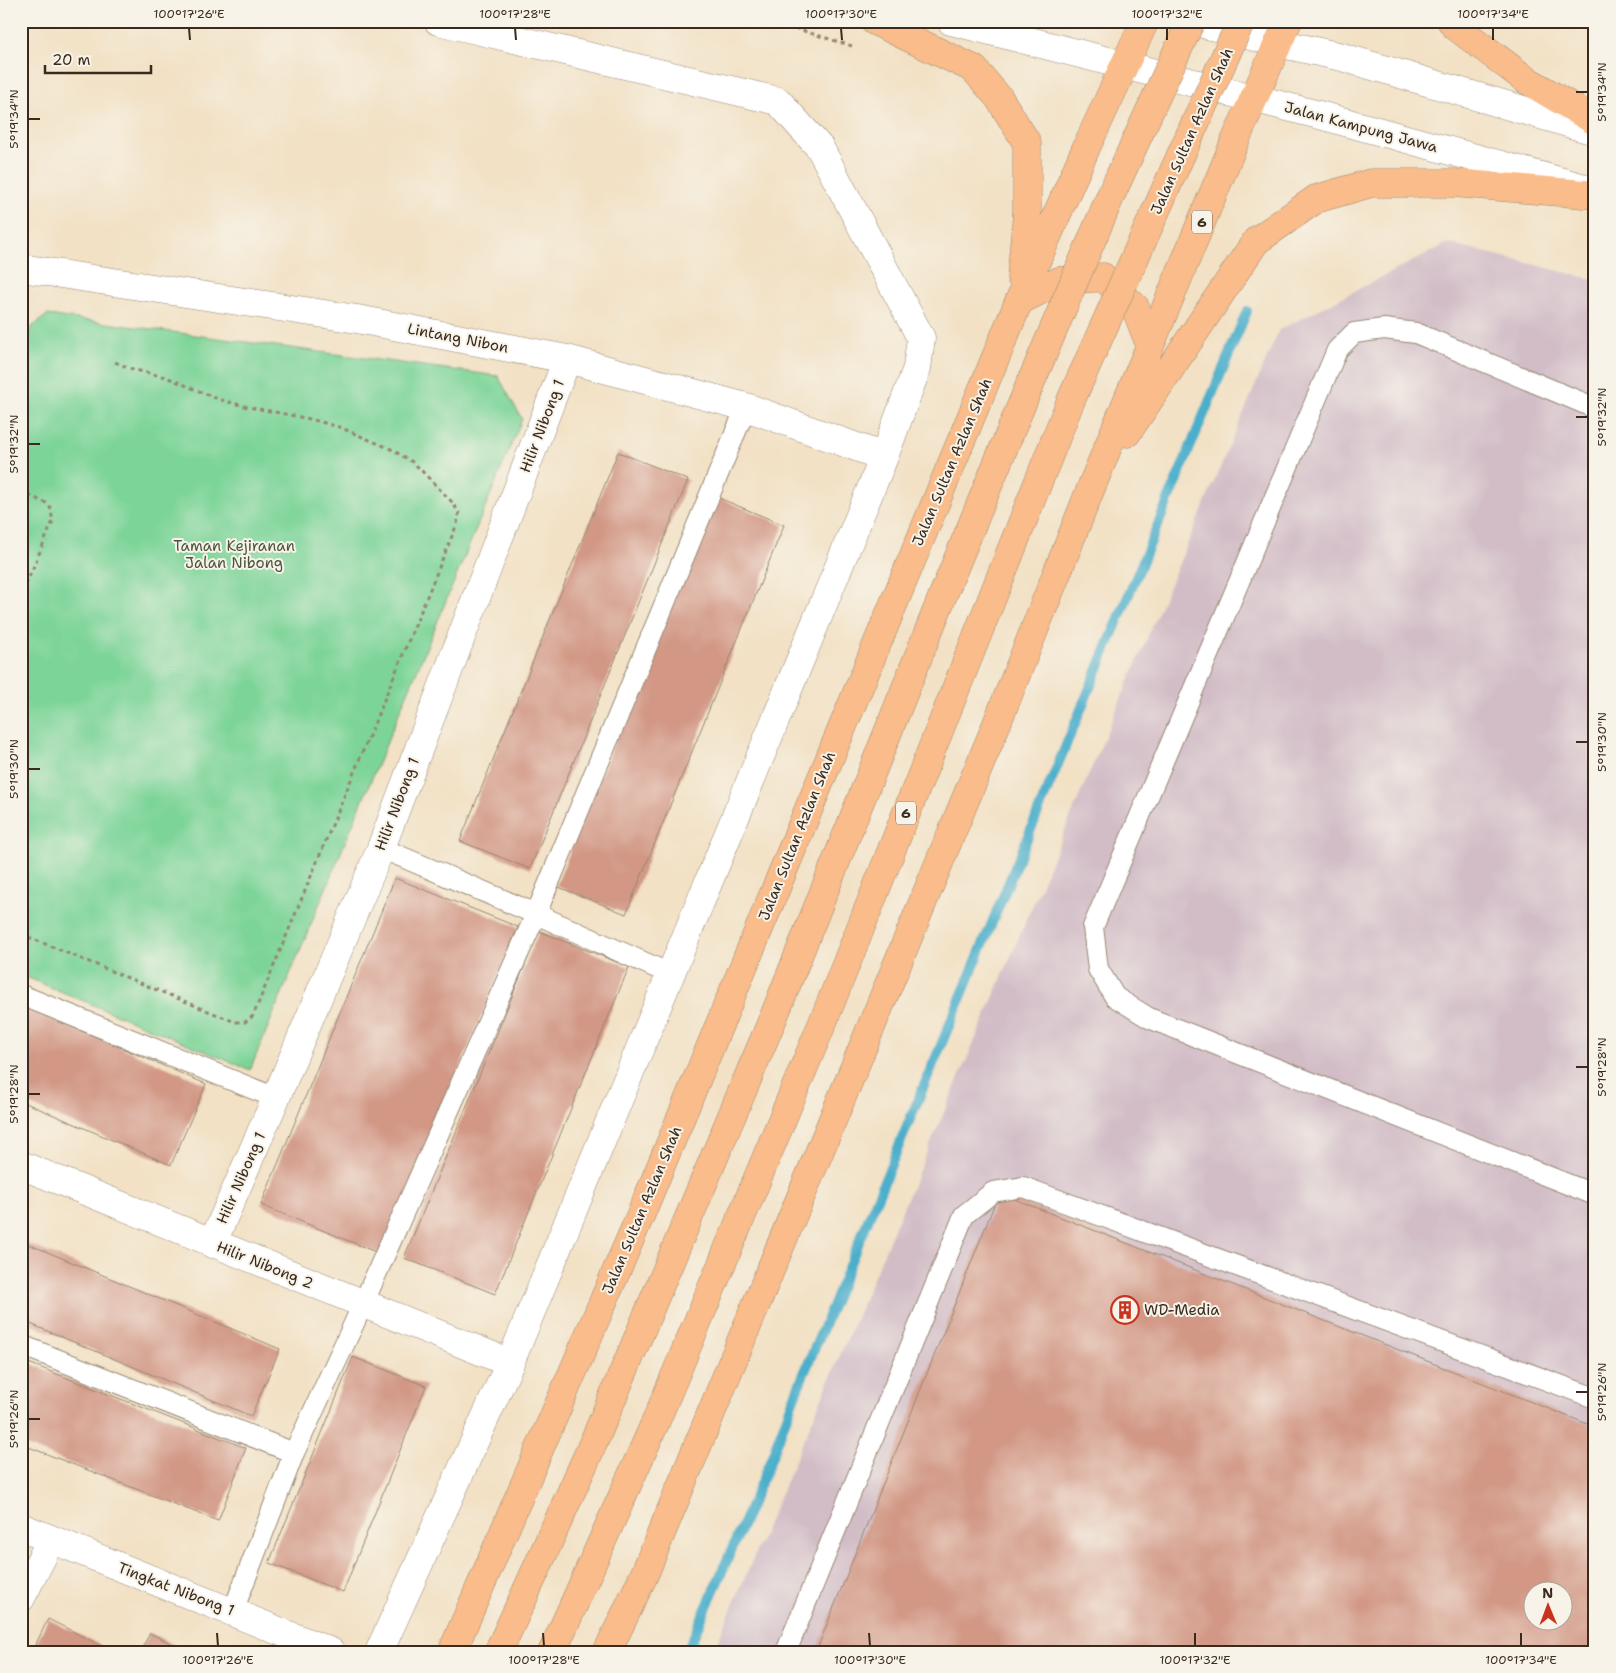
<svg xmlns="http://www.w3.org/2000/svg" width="1616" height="1673" font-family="'Shantell Sans',sans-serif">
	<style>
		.industrial { fill: #d2bdc7; fill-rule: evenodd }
		.green { fill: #7cd498; stroke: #5c7f5b }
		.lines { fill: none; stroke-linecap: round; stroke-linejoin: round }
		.stream { stroke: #4cafcb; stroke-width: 10 }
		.building { fill: #d29785; fill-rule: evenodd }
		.service-casing { stroke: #968672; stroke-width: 22 }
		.minor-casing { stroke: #968672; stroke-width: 29 }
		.tertiary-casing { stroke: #968672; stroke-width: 29 }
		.primary-casing { stroke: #968672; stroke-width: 29 }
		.trunk-casing { stroke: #968672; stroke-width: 29 }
		.path { stroke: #968672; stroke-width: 3; stroke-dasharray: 4 4; stroke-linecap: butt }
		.service { stroke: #fff; stroke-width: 20 }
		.minor { stroke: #fff; stroke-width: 28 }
		.tertiary { stroke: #fff; stroke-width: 28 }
		.primary { stroke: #f9bc8a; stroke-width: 28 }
		.trunk { stroke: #f9bc8a; stroke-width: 28 }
		.trunk-bridge-casing { stroke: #968672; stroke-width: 29; stroke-linecap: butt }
		.trunk-bridge { stroke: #f9bc8a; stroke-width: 28 }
		.ticks { fill: none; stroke: #3b2a1e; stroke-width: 2 }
		.labels { text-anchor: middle; stroke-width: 4; stroke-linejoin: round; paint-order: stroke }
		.shield { fill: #f7f3e8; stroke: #73665b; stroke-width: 1 }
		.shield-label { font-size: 14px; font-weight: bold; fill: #3b2a1e }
		.street-label { font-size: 15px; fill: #3b2a1e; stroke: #f7f3e8 }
		.park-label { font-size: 15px; fill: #4b543c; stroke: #f7f3e8 }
		.poi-label { font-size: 15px; fill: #3b2a1e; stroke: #f7f3e8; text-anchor: start }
		.neatline { fill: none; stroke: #3b2a1e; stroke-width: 2 }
		.ticks-label { font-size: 12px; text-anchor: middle; fill: #3b2a1e }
	</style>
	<rect width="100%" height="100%" fill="#f7f3e8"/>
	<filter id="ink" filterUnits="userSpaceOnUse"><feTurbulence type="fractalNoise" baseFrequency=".02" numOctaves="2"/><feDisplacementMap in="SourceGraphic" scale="10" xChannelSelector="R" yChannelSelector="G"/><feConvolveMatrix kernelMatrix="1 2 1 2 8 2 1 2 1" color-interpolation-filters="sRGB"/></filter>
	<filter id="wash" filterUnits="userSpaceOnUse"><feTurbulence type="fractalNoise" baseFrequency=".0096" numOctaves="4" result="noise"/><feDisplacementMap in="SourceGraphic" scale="20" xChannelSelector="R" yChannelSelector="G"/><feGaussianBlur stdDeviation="1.12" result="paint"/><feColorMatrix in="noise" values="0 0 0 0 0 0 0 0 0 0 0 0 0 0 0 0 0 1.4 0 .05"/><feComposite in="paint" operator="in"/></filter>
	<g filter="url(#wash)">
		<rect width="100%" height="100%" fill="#f2e1c5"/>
		<path class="industrial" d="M1448,243L1595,280V1652H713L1279,330ZM1534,1590H1564V1620H1534Z"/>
		<path class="green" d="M47,315L498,376L522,419L250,1070L21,975V352L31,328Z"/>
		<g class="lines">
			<path class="stream" d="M687,1652L769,1464L793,1400L1247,311"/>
		</g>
		<g id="blocks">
			<path class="building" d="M618,452L688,480L530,869L460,841Z
				M714,496L784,525L626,914L556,886Z
				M21,527L29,530L21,549Z
				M395,878L518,927L383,1255L261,1205Z
				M539,931L629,967L495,1294L404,1258Z
				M21,1005L206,1084L171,1165L21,1101Z
				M999,1193L1595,1427V1652H816ZM1534,1590H1564V1620H1534Z
				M21,1241L280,1349L251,1416L21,1320Z
				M353,1357L426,1386L343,1592L269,1563Z
				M21,1360L246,1448L218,1521L21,1444Z
				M48,1619L114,1652H32Z
				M150,1633L178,1647L176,1652H140Z"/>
		</g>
	</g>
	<g filter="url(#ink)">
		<use href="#blocks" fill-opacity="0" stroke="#968672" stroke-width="1"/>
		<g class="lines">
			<defs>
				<path id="service" d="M1595,408L1416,333L1384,329L1354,333L1337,350L1093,927L1098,969L1115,997L1149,1018L1595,1195
					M381,848L536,914L670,974
					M21,995L276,1098
					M21,1345L294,1453
					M233,1611L294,1453L363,1304L536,914L746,407
					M786,1652L964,1215L993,1192L1023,1187L1595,1398"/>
				<path id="minor" d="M21,268L357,319L567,359L746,407L884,457
					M21,1165L510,1363
					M212,1244L276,1098L381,848L567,359
					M21,1527L331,1652
					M21,1598L51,1540
					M379,1652L510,1363L884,457L917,368L921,338L820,148L778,101L438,21"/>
				<path id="tertiary" d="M951,21L1323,116L1581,187
					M1191,21L1278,43L1342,57L1595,131"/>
				<path id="primary" d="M874,21L974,69L999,98L1027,143V214L1021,277
					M1451,21L1455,26L1525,79L1595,121
					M1019,301L1059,281L1103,277L1135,307L1150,345
					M1127,433L1256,241L1316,199L1371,183H1454L1595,195
					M452,1652L641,1214L1019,301L1086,148L1145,21
					M607,1652L644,1575L995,728L1093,483L1235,141L1288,21"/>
				<path id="trunk" d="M498,1652L526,1592
					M552,1652L573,1606"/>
			</defs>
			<use href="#service" class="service-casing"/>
			<use href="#minor" class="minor-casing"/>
			<use href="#tertiary" class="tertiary-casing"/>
			<use href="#primary" class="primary-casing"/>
			<use href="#trunk" class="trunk-casing"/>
			<path class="path" d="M772,21L852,46
				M21,492L46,503L50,507L53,521L21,596
				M21,934L235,1022H245L253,1016L457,524L459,513L453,503L414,463L391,449L339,427L310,419L244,406L218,399L166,377L135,370L112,361"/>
			<use href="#service" class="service"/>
			<use href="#minor" class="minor"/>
			<use href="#tertiary" class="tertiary"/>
			<use href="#primary" class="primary"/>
			<use href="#trunk" class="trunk"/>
			<defs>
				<path id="trunk-bridge" d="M526,1592L595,1439L774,1016L945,590L1028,389L1111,195L1191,21
					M573,1606L656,1421L825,1017L1071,400L1241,21"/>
			</defs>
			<use href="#trunk-bridge" class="trunk-bridge-casing"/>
			<use href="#trunk-bridge" class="trunk-bridge"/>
		</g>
	</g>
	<path class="ticks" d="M189,28L190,40M515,28L516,40M841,28L842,40M1167,28V40M1493,28V40M1576,92H1588M28,119H40M1576,417H1588M28,444H40M1576,742H1588M28,769H40M1576,1067H1588M28,1094H40M1576,1392H1588M28,1419H40M217,1633L218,1646M543,1633L544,1646M869,1633L870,1646M1195,1633V1646M1521,1633V1646"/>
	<defs>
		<symbol id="building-ring" viewBox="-11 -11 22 22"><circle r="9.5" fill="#f7f3e8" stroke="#c8321e" stroke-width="1.5"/><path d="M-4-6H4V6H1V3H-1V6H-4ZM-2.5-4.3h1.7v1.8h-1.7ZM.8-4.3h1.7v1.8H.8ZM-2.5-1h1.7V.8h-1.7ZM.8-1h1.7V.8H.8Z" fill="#c8321e"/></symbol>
	</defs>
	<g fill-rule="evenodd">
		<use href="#building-ring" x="1109" y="1294" width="32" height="32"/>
	</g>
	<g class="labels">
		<g class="shield">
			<rect x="1192" y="210.5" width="20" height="23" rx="4"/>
			<rect x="896" y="801.5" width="20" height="23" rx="4"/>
		</g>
		<g class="shield-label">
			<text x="1202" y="227">6</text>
			<text x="906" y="818">6</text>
		</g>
		<g class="street-label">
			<text transform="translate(1361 127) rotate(15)" y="5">Jalan Kampung Jawa</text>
			<text transform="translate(1192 131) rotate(-66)" y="5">Jalan Sultan Azlan Shah</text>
			<text transform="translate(458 338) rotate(11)" y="5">Lintang Nibon</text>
			<text transform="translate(542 426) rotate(-69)" y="5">Hilir Nibong 1</text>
			<text transform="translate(952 462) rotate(-67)" y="5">Jalan Sultan Azlan Shah</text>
			<text transform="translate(397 804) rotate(-69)" y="5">Hilir Nibong 1</text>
			<text transform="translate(797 836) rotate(-68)" y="5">Jalan Sultan Azlan Shah</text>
			<text transform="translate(241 1178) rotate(-66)" y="5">Hilir Nibong 1</text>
			<text transform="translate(642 1210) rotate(-67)" y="5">Jalan Sultan Azlan Shah</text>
			<text transform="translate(265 1265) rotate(22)" y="5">Hilir Nibong 2</text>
			<text transform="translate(176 1589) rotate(21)" y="5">Tingkat Nibong 1</text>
		</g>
		<g class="park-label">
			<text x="234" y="551">Taman Kejiranan<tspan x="234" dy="17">Jalan Nibong</tspan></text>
		</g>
		<g class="poi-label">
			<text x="1144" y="1315">WD-Media</text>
		</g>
	</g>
	<rect width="1616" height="1673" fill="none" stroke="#f7f3e8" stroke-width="55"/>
	<g transform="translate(1548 1606) rotate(359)"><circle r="24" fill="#f7f3e8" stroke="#aca397"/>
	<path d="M0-4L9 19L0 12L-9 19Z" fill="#c8321e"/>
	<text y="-8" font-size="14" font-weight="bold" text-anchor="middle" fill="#3b2a1e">N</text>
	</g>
	<path d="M45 65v8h106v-8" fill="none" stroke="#3b2a1e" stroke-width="2.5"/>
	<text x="52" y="65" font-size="15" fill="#3b2a1e" stroke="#f7f3e8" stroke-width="4" paint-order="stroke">20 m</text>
	<rect x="28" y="28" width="1560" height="1618" class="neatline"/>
	<g class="ticks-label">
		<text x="189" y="18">100°17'26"E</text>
		<text x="515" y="18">100°17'28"E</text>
		<text x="841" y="18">100°17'30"E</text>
		<text x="1167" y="18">100°17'32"E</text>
		<text x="1493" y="18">100°17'34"E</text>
		<text transform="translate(1602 92) rotate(-90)" y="4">5°19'34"N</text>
		<text transform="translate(14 119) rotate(-90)" y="4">5°19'34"N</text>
		<text transform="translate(1602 417) rotate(-90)" y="4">5°19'32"N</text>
		<text transform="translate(14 444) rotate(-90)" y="4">5°19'32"N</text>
		<text transform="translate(1602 742) rotate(-90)" y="4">5°19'30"N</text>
		<text transform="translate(14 769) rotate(-90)" y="4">5°19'30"N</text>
		<text transform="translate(1602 1067) rotate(-90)" y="4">5°19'28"N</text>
		<text transform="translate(14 1094) rotate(-90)" y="4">5°19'28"N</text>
		<text transform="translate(1602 1392) rotate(-90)" y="4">5°19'26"N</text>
		<text transform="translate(14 1419) rotate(-90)" y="4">5°19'26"N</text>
		<text x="218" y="1664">100°17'26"E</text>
		<text x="544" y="1664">100°17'28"E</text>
		<text x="870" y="1664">100°17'30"E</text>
		<text x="1195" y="1664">100°17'32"E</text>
		<text x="1521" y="1664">100°17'34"E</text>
	</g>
</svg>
